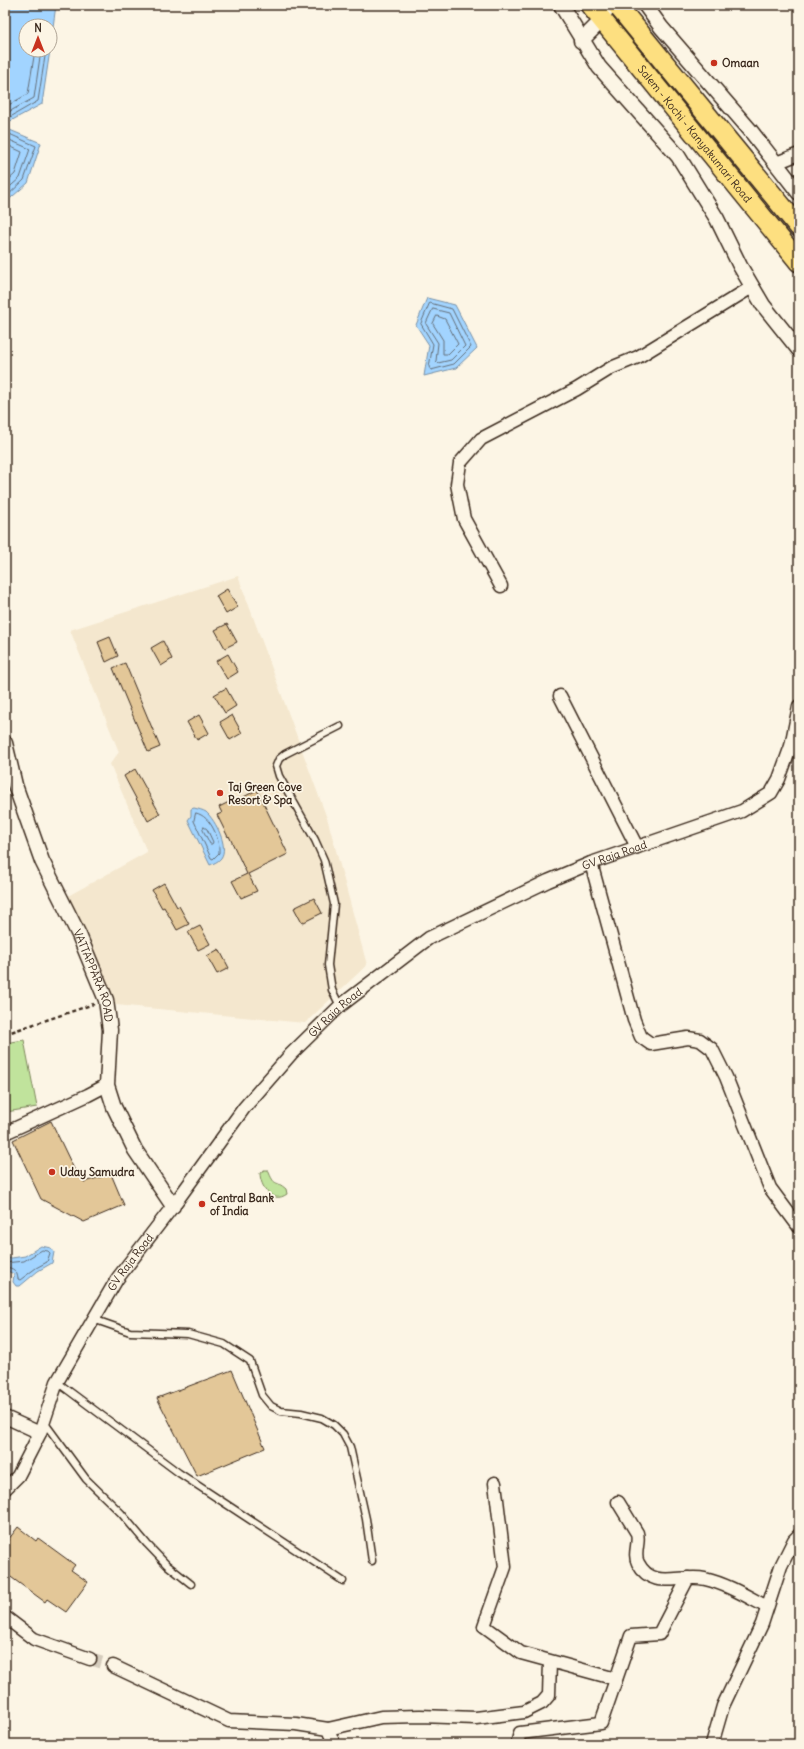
<svg xmlns="http://www.w3.org/2000/svg" width="804" height="1749" font-family="Delius,sans-serif">
	<style>
		.built { fill: #f4e7ce }
		.green { fill: #c0e39c; stroke: #7e865d }
		.water { fill: #a2d4ff; stroke: #7990a5 }
		.lines { fill: none; stroke-linecap: round; stroke-linejoin: round }
		.shore { stroke: #646e78; stroke-width: 1 }
		.building { fill: #e3c798; stroke: #3b2a1e }
		.minor-tunnel { stroke: #d5ccbd; stroke-width: 12; stroke-dasharray: 12 6; stroke-linecap: butt }
		.service-casing { stroke: #3b2a1e; stroke-width: 9 }
		.minor-casing { stroke: #3b2a1e; stroke-width: 15 }
		.tertiary-casing { stroke: #3b2a1e; stroke-width: 17 }
		.trunk-casing { stroke: #3b2a1e; stroke-width: 22 }
		.path { stroke: #3b2a1e; stroke-width: 2.5; stroke-dasharray: 4 3; stroke-linecap: butt }
		.service { stroke: #fcf5e5; stroke-width: 6 }
		.minor { stroke: #fcf5e5; stroke-width: 12 }
		.tertiary { stroke: #fcf5e5; stroke-width: 14 }
		.trunk { stroke: #fddf80; stroke-width: 19 }
		.poi-dot { fill: #c8321e; stroke: #fcf5e5; stroke-width: 1.5 }
		.labels { text-anchor: middle; stroke-width: 3.5; stroke-linejoin: round; paint-order: stroke }
		.poi-label { font-size: 11px; font-weight: bold; fill: #3b2a1e; stroke: #fcf5e5; text-anchor: start }
		.street-label { font-size: 11px; fill: #3b2a1e; stroke: #fcf5e5 }
	</style>
	<rect width="100%" height="100%" fill="#fcf5e5"/>
	<filter id="ink" filterUnits="userSpaceOnUse"><feTurbulence type="fractalNoise" baseFrequency=".025" numOctaves="2"/><feDisplacementMap in="SourceGraphic" scale="8" xChannelSelector="R" yChannelSelector="G"/><feConvolveMatrix kernelMatrix="1 2 1 2 8 2 1 2 1" color-interpolation-filters="sRGB"/></filter>
	<g filter="url(#ink)">
		<path class="built" d="M238,576L328,821L367,965L305,1023L116,1005L68,896L147,852L110,764L119,752L70,630Z"/>
		<path class="green" d="M24,1040L37,1107L6,1112L5,1043Z
			M264,1170H268C275,1188 275,1179 286,1189L287,1194C272,1205 260,1186 260,1173Z"/>
		<path class="water" d="M5,5H56L50,49V26H26V50H50L42,104L5,124Z
			M5,128L41,143L28,183L5,203Z
			M427,298L455,305L477,348L456,368L424,376L429,345L416,325Z
			M194,808C198,809 203,810 206,812C216,821 229,847 221,858C218,862 214,863 210,865L188,820L191,816V809Z
			M41,1246L51,1248L54,1252L52,1263L38,1271L20,1286H16L13,1282L14,1274L5,1270V1259L25,1256Z"/>
		<g class="lines">
			<path class="shore" d="M5,107L28,94L35,50
				M5,114L34,98L41,50
				M5,120L38,101L46,50
				M5,132L36,146L24,180L5,198
				M5,138L30,149L20,178L5,191
				M5,144L22,152L15,174L5,183
				M430,303L452,309L471,347L454,364L431,370L429,367L433,344L421,324Z
				M433,309L449,313L465,346L451,360L438,363L436,361L438,343L426,324Z
				M437,316L445,319L458,344L448,354H443V340L433,324Z
				M196,813C211,816 220,839 219,853L213,859L211,858L194,821Z
				M204,827L207,829L213,842L212,844H210L203,830Z
				M5,1263L24,1261L42,1250L48,1251L50,1253L47,1262L36,1268L20,1280L18,1279C17,1271 14,1268 5,1267"/>
		</g>
		<path class="building" d="M227,589L238,607L226,614L216,596Z
			M227,624L237,642L225,648L215,630Z
			M110,637L118,656L106,662L98,642Z
			M163,641L172,659L161,666L151,648Z
			M228,654L238,672L227,679L216,661Z
			M125,663L160,747L148,752L113,668Z
			M226,688L236,706L225,713L214,695Z
			M199,715L209,733L197,740L187,722Z
			M232,715L242,733L230,740L220,722Z
			M135,769L160,814L148,821L124,776Z
			M257,790L288,854L248,874L257,891L241,898L232,881L247,874L229,836L228,837L217,815L222,813L219,807L233,800L234,802Z
			M164,883L177,907L179,906L189,924L177,930L164,907L162,908L152,890Z
			M314,898L322,913L302,923L294,908Z
			M200,926L210,944L198,950L188,932Z
			M219,949L229,968L217,974L207,956Z
			M51,1121L74,1169L84,1182L111,1174L124,1205L84,1222L41,1199L13,1140Z
			M232,1370L265,1448L197,1476L157,1398Z
			M18,1527L36,1541L38,1538L75,1565L71,1570L88,1582L66,1612L47,1599L45,1602L8,1575L10,1571L5,1567V1544Z"/>
		<g class="lines">
			<path class="minor-tunnel" d="M90,1659L113,1666"/>
			<defs>
				<path id="service" d="M340,726L285,754L279,759L276,766L279,776L315,840L324,860L334,904L328,965L332,990L340,1006
					M93,1319L130,1332L188,1334L224,1344L250,1361L262,1395L271,1406L281,1411L301,1413L322,1418L334,1425L343,1434L350,1447L366,1519L372,1561
					M57,1382L179,1473L343,1581
					M44,1422L86,1479L121,1513L147,1544L167,1565L191,1584"/>
				<g id="minor">
					<path d="M776,163L799,154"/>
					<path d="M501,586L464,519L457,484L460,463L481,439L577,389L611,368L638,357L752,287"/>
					<path d="M560,696L637,847"/>
					<path d="M591,863L634,1020L641,1037L651,1044L688,1038L700,1040L712,1049L726,1077L770,1188L799,1227"/>
					<path d="M5,1133L88,1095L107,1085"/>
					<path d="M5,1417L40,1433"/>
					<path d="M495,1483L505,1567L484,1626L521,1653L616,1679"/>
					<path id="s1" d="M5,1489L18,1476L40,1433L57,1382L117,1279L173,1206L244,1108L291,1054L340,1006L429,938L548,881L591,863L742,811L771,793L779,779L791,746L799,706"/>
					<path d="M618,1502L637,1533C640,1542 633,1554 638,1563C653,1592 682,1573 705,1579C727,1584 748,1597 767,1607"/>
					<path d="M5,1617L34,1639L90,1659"/>
					<path d="M113,1666L229,1721L296,1724L328,1729L381,1717L420,1716L476,1718L524,1712L542,1703L549,1695L550,1662"/>
					<path d="M328,1729L334,1744"/>
					<path d="M517,1744L520,1733L601,1723L631,1636L659,1634L688,1578"/>
					<path d="M712,1744L723,1706L762,1624L781,1566L794,1540L799,1535"/>
				</g>
				<g id="tertiary">
					<path d="M561,5L599,67L678,156L717,219L740,266L763,305L799,350"/>
					<path d="M645,5L661,27L750,130L799,193"/>
					<path d="M581,41L602,20L608,5"/>
					<path id="s2" d="M5,743L15,785L42,861L79,935L106,1000L110,1030L107,1085L114,1107L135,1150L173,1206"/>
				</g>
				<g id="trunk">
					<path id="s3" d="M590,5L799,262"/>
					<path d="M617,5L799,227"/>
				</g>
			</defs>
			<use href="#service" class="service-casing"/>
			<use href="#minor" class="minor-casing"/>
			<use href="#tertiary" class="tertiary-casing"/>
			<use href="#trunk" class="trunk-casing"/>
			<path class="path" d="M5,1034L94,1004"/>
			<use href="#service" class="service"/>
			<use href="#minor" class="minor"/>
			<use href="#tertiary" class="tertiary"/>
			<use href="#trunk" class="trunk"/>
		</g>
	</g>
	<g class="poi-dot">
		<circle cx="714" cy="63" r="4"/>
		<circle cx="220" cy="793" r="4"/>
		<circle cx="52" cy="1172" r="4"/>
		<circle cx="202" cy="1204" r="4"/>
	</g>
	<g class="labels">
		<g class="poi-label">
			<text x="722" y="67">Omaan</text>
			<text x="228" y="791">Taj Green Cove<tspan x="228" dy="13">Resort &amp; Spa</tspan></text>
			<text x="60" y="1176">Uday Samudra</text>
			<text x="210" y="1202">Central Bank<tspan x="210" dy="13">of India</tspan></text>
		</g>
		<g class="street-label">
			<text dy="4" stroke="none"><textPath href="#s3" startOffset="166">Salem - Kochi - Kanyakumari Road</textPath></text>
			<text dy="4" stroke="none"><textPath href="#s1" startOffset="908">GV Raja Road</textPath></text>
			<text dy="4" stroke="none"><textPath href="#s2" startOffset="250">VATTAPPARA ROAD</textPath></text>
			<text dy="4" stroke="none"><textPath href="#s1" startOffset="585">GV Raja Road</textPath></text>
			<text dy="4" stroke="none"><textPath href="#s1" startOffset="261">GV Raja Road</textPath></text>
		</g>
	</g>
	<rect width="804" height="1749" fill="none" stroke="#fcf5e5" stroke-width="20"/>
	<rect x="10" y="10" width="784" height="1729" fill="none" stroke="#3b2a1e" stroke-width="1.5" filter="url(#ink)"/>
	<g transform="translate(38 38)"><circle r="19" fill="#fcf5e5" stroke="#afa495"/>
	<path d="M0-3L7 15L0 10L-7 15Z" fill="#c8321e"/>
	<text y="-6" font-size="11" font-weight="bold" text-anchor="middle" fill="#3b2a1e">N</text>
	</g>
</svg>
